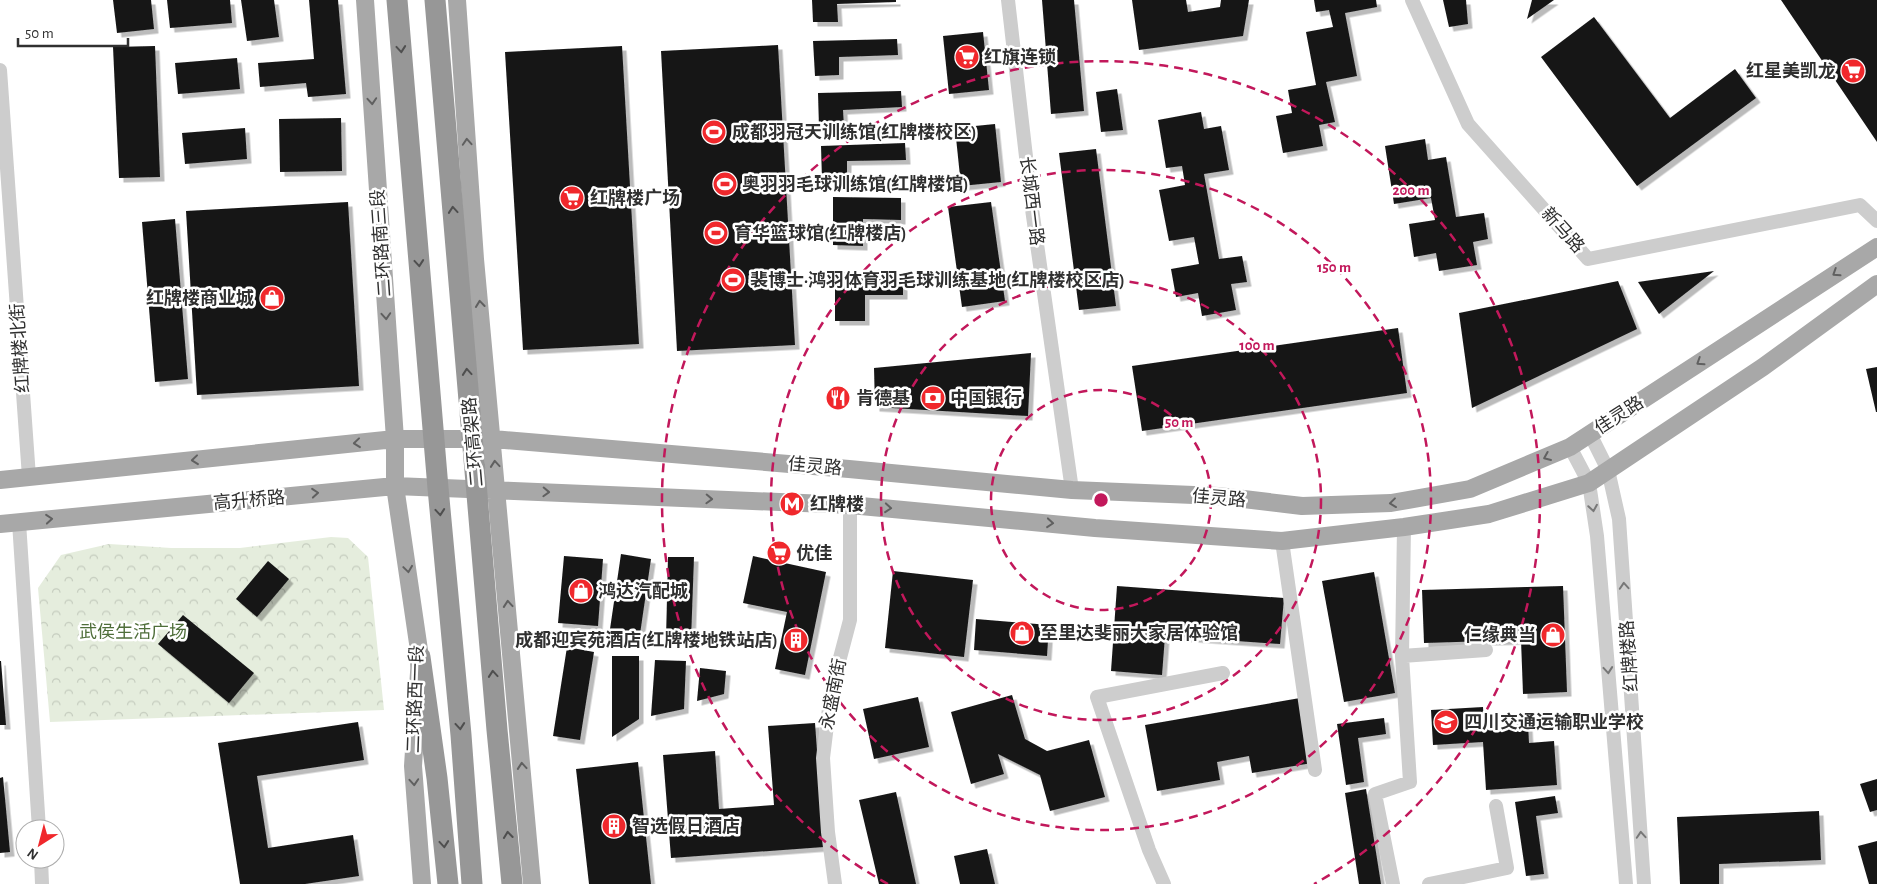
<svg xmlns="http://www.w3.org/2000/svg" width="1877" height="884" font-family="'Alegreya Sans','Noto Sans SC',sans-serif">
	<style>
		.park { fill: url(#park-crowns) }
		.building { fill: #171717; filter: url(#shadow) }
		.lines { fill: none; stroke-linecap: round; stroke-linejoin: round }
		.minor { stroke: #cdcdcd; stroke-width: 14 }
		.major { stroke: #a8a8a8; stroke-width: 18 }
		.highway { stroke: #979797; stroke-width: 21 }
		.highway-bridge { stroke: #979797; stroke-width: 21 }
		.oneway { stroke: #4f4f4f }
		.oneway2 { stroke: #606060 }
		.oneway3 { stroke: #777 }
		.ring { fill: none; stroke: #c2185b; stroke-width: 2.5; stroke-dasharray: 9 6 }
		.labels { text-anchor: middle; stroke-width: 5; stroke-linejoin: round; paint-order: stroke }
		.poi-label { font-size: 18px; font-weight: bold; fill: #303030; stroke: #fff; text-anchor: start }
		.street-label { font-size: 18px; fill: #303030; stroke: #fff }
		.park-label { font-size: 18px; fill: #4f6e3a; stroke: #fff }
		.centre { fill: #c2185b; stroke: #fff; stroke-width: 2.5 }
		.ring-label { font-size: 15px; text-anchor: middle; font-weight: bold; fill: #c2185b; stroke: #fff; stroke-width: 5; stroke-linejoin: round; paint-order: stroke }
	</style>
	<defs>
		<pattern id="park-crowns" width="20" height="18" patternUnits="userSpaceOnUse" patternTransform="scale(1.25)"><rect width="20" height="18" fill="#e5eddd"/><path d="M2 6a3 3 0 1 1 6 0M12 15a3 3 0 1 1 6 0" fill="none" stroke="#c5ccbe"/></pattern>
		<filter id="shadow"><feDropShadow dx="4.5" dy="4.5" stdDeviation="0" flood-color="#0004"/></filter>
	</defs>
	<rect width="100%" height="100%" fill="#fff"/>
	<path class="park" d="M331,537L348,538L368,557L384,710L50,722L38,588L61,555L109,544L171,548H240Z"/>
	<path class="building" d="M113,0H151L154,29L117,33Z
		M167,0H230L232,23L170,28Z
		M241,0H274L279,37L247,41Z
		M309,0H338L346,94L308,97L306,83L260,87L258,63L314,59Z
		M812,0H896V2L837,4L838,22H813Z
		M1042,0H1074L1084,111L1051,114Z
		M1132,0H1186L1188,12L1220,7L1221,0H1249L1243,36L1139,50Z
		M1314,0H1376L1377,7L1345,13L1357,76L1326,82L1335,122L1319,125L1323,146L1283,153L1276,116L1292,113L1288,90L1316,85L1306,32L1333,27L1329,10L1316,12Z
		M1443,0H1466L1468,24L1449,27Z
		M1532,0H1554L1527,19Z
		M1781,0H1877V142Z
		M1594,17L1670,118L1735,69L1756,98L1637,186L1541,57Z
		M983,32L989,90L949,94L943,36Z
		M897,39L898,55L839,57V75L815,76L813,41Z
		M778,45L795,345L677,351L661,51Z
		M155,46L160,177L119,178L113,47Z
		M622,46L639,344L523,350L505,52Z
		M237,58L240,89L178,94L175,63Z
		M1117,89L1123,130L1101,132L1096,92Z
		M901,91L902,107L843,110L844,127L819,128L818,93Z
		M1201,112L1204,129L1221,126L1229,170L1204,174L1219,259L1242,256L1247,282L1231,284L1236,310L1202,316L1198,293L1176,297L1171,269L1199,264L1194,237L1169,241L1159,190L1185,185L1182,166L1166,168L1158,120Z
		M341,118L342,171L280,172L279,119Z
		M995,124L1001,182L961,186L955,128Z
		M245,128L247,159L185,164L182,133Z
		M1425,139L1428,160L1446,157L1456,217L1484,213L1488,239L1473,242L1477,265L1439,271L1436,253L1414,257L1409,224L1435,220L1431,198L1394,204L1385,146Z
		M905,143L906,160L847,161V179L822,180L821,146Z
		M1096,149L1116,306L1079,310L1059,153Z
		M833,197L901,198V220L863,219V246L833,245Z
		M348,202L359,386L197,395L186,211Z
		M991,202L1005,301L962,307L948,207Z
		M175,219L188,379L155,382L142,222Z
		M1714,271L1659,314L1638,282Z
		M835,272L903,273V295H865V321H835Z
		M1618,281L1637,329L1472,408L1459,313Z
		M1398,328L1407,393L1142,431L1132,366Z
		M1031,353L1028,416L875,407L874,368Z
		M1877,367V412H1876L1866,369Z
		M621,554L651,559L640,634L610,629Z
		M564,556L603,559L598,626L558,623Z
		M753,556L826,572L805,675L775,669L787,612L743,603Z
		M668,557H694L691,640L666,639Z
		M268,561L289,579L257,617L236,599Z
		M893,571L973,580L964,657L885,648Z
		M1374,572L1395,693L1344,702L1322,581Z
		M1117,586L1284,598L1280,644L1165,636L1162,675L1111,671Z
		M1563,586L1567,692L1523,694L1521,640L1424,643L1422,590Z
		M183,615L254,673L229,703L158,644Z
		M976,619L1049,625L1047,656L974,650Z
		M567,647L594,652L580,740L553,736Z
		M612,656H639V719L612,737Z
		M655,660L686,661L684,709L651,716Z
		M0,661H1L6,725H0Z
		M700,668L726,671L724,694L697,701Z
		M1012,695L1025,739L1047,751L1089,740L1105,797L1050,811L1040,775L998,754L1004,774L971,784L951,712Z
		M918,697L929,747L874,759L863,709Z
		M1300,698L1312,763L1252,773L1249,756L1217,762L1220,780L1157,791L1145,725Z
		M1483,707L1484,727L1528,724L1529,743L1554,741L1557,785L1486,790L1483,742L1433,745L1431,710Z
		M1384,718L1386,734L1358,738L1364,782L1346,785L1337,724Z
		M358,722L364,760L257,776L268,848L353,835L359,876L305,884H240L218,743Z
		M815,723L824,847L671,858L663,755L715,751L719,809L774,805L768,726Z
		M638,762L651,884H589L576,769Z
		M3,777L10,852L0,853V778Z
		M1877,779V810L1870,812L1860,784Z
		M1366,789L1381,884H1359L1345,793Z
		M896,792L916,884H879L859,800Z
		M1555,796L1558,813L1536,816L1544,874L1526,876L1515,802Z
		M1819,811L1821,860L1719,864V884H1680L1677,817Z
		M1877,841V884H1869L1858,846Z
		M987,849L995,884H960L954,856Z"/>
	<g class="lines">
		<path class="minor" d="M1008,0L1032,209L1072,490
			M1412,0L1468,124L1588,259L1860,205L1877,221
			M0,70L29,477
			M1590,434L1608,470L1619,519L1644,884
			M1570,447L1589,483L1597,536L1626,884
			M19,522L39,829
			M1282,541L1315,770
			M1402,656L1486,650
			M41,859L42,884
			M835,884L828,832L823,758L831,692L850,620V505
			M1164,884L1149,850L1097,697L1223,673
			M1393,884L1375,794L1410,782L1402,656L1404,527
			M1429,884L1507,868L1496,806"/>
		<path class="major" d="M365,0L395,439V486L420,657L413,766L422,884
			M457,0L475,259L532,884
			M0,480L395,439H493L849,469L1072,490L1218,496L1302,506L1391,503L1470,489L1570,447L1877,247
			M0,524L395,486L850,505L1095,528L1282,541L1404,527L1489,514L1589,483L1763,367L1877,284"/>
		<path class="highway" d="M420,657L437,778L448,884"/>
		<path class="highway-bridge" d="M397,0L438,488L461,735L472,884
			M435,0L497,730L512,884"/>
	</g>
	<defs><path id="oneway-chevron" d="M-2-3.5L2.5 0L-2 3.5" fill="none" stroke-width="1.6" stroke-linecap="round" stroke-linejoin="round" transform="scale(1.25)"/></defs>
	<g class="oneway">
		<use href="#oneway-chevron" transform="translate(401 49) rotate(85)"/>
		<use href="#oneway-chevron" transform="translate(453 210) rotate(-95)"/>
		<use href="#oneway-chevron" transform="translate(419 263) rotate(85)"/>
		<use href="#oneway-chevron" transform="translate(467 372) rotate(-95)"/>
		<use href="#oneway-chevron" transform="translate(440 512) rotate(85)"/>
		<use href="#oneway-chevron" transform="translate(493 674) rotate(-95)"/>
		<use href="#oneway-chevron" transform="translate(460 726) rotate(85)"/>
		<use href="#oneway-chevron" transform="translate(508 835) rotate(-96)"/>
		<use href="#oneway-chevron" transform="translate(444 844) rotate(85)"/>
	</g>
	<g class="oneway2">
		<use href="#oneway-chevron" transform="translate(372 101) rotate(86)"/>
		<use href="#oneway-chevron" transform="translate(467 142) rotate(-94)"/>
		<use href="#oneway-chevron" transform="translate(1836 273) rotate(147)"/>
		<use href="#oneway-chevron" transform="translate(480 304) rotate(-96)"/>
		<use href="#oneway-chevron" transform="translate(386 316) rotate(86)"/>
		<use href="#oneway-chevron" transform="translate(1700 362) rotate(147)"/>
		<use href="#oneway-chevron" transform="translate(357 443) rotate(174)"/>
		<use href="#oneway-chevron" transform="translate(1547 457) rotate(157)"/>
		<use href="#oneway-chevron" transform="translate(195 460) rotate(174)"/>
		<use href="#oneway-chevron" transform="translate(495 464) rotate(-95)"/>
		<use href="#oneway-chevron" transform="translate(546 492) rotate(2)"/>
		<use href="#oneway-chevron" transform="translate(315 493) rotate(-5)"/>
		<use href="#oneway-chevron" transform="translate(709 499) rotate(2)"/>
		<use href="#oneway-chevron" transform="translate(1393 503) rotate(173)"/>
		<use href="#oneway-chevron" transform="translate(888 508) rotate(5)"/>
		<use href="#oneway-chevron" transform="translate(49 519) rotate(-5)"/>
		<use href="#oneway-chevron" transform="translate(1050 523) rotate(5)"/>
		<use href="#oneway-chevron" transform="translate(408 569) rotate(82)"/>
		<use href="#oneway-chevron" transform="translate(508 604) rotate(-95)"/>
		<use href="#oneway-chevron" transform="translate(522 766) rotate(-95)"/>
		<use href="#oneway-chevron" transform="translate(414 782) rotate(86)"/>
	</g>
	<g class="oneway3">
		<use href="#oneway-chevron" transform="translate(1593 508) rotate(81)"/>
		<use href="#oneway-chevron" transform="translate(1624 586) rotate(-94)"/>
		<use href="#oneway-chevron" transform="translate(1608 670) rotate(85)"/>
		<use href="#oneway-chevron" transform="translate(1641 835) rotate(-94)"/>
	</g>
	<g class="ring">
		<circle cx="1101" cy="500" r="110"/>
		<circle cx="1101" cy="500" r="220"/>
		<circle cx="1101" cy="500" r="330"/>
		<path d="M888 884A439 439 0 1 1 1314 884"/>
	</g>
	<defs>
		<symbol id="supermarket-disc" viewBox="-11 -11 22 22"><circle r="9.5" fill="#f0282c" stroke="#fff"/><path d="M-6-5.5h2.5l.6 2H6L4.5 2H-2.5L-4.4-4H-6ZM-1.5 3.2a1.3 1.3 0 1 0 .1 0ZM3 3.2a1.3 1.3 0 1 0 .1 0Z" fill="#fff"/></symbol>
		<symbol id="stadium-disc" viewBox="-11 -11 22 22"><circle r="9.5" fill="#f0282c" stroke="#fff"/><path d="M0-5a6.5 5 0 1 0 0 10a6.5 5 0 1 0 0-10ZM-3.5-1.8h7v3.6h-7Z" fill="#fff"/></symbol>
		<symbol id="shop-disc" viewBox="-11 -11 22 22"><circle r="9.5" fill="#f0282c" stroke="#fff"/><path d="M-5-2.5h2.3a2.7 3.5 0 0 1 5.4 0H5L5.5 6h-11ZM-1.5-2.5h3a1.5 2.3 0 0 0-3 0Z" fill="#fff"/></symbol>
		<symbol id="restaurant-disc" viewBox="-11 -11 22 22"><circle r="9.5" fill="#f0282c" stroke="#fff"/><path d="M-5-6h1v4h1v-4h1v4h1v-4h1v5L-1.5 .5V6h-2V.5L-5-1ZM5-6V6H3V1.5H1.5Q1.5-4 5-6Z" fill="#fff"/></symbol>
		<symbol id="bank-disc" viewBox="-11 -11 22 22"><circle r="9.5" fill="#f0282c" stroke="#fff"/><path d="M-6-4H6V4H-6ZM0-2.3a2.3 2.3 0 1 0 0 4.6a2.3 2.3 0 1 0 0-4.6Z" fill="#fff"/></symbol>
		<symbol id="metro-disc" viewBox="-11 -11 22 22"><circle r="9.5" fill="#f0282c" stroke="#fff"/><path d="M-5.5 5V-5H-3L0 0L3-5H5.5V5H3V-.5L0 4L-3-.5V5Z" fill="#fff"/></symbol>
		<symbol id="building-disc" viewBox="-11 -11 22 22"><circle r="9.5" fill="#f0282c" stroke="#fff"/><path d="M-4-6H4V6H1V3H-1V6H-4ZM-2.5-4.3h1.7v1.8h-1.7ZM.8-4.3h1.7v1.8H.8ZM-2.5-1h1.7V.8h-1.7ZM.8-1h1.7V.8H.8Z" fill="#fff"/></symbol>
		<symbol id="school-disc" viewBox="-11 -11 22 22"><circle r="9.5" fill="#f0282c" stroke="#fff"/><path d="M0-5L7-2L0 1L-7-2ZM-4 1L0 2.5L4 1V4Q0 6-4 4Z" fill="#fff"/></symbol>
	</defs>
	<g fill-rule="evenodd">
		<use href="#supermarket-disc" x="953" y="43" width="28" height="28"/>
		<use href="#supermarket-disc" x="1839" y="57" width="28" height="28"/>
		<use href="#stadium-disc" x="700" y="118" width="28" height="28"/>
		<use href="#stadium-disc" x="711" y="170" width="28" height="28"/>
		<use href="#supermarket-disc" x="558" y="184" width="28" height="28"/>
		<use href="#stadium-disc" x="702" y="219" width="28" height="28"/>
		<use href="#stadium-disc" x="719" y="266" width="28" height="28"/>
		<use href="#shop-disc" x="258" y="284" width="28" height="28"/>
		<use href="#restaurant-disc" x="824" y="384" width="28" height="28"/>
		<use href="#bank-disc" x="919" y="384" width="28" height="28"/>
		<use href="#metro-disc" x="778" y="490" width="28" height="28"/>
		<use href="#supermarket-disc" x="765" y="539" width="28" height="28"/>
		<use href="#shop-disc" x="567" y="577" width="28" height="28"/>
		<use href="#shop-disc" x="1008" y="619" width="28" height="28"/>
		<use href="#shop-disc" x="1539" y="621" width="28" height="28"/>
		<use href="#building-disc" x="782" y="626" width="28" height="28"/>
		<use href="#school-disc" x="1432" y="708" width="28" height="28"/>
		<use href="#building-disc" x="600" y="812" width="28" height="28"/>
	</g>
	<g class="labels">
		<g class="poi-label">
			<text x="984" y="63">红旗连锁</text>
			<text x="1836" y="77" text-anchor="end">红星美凯龙</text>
			<text x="732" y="138">成都羽冠天训练馆(红牌楼校区)</text>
			<text x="742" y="190">奥羽羽毛球训练馆(红牌楼馆)</text>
			<text x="590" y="204">红牌楼广场</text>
			<text x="734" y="239">育华篮球馆(红牌楼店)</text>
			<text x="750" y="286">裴博士·鸿羽体育羽毛球训练基地(红牌楼校区店)</text>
			<text x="254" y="304" text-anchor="end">红牌楼商业城</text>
			<text x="856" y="404">肯德基</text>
			<text x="950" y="404">中国银行</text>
			<text x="810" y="510">红牌楼</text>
			<text x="796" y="559">优佳</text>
			<text x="598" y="597">鸿达汽配城</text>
			<text x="1040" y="639">至里达斐丽大家居体验馆</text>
			<text x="1536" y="641" text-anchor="end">仁缘典当</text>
			<text x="778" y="646" text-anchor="end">成都迎宾苑酒店(红牌楼地铁站店)</text>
			<text x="1464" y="728">四川交通运输职业学校</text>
			<text x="632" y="832">智选假日酒店</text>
		</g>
		<g class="street-label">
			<text transform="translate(1032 201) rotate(83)" y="6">长城西一路</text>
			<text transform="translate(1563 230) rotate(48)" y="6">新马路</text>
			<text transform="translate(381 243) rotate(-94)" y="6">二环路南三段</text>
			<text transform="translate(20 348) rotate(-94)" y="6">红牌楼北街</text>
			<text transform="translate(1619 415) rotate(-33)" y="6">佳灵路</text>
			<text transform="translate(473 442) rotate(-95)" y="6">二环高架路</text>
			<text transform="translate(815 466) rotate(5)" y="6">佳灵路</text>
			<text transform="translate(1219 498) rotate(5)" y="6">佳灵路</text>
			<text transform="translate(249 500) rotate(-5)" y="6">高升桥路</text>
			<text transform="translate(1629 656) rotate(-94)" y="6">红牌楼路</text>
			<text transform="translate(833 694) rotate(-79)" y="6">永盛南街</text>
			<text transform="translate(415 699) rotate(-88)" y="6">二环路西一段</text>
		</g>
		<g class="park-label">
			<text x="133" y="638">武侯生活广场</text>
		</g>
	</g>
	<circle cx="1101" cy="500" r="8" class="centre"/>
	<g class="ring-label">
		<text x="1411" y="195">200 m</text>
		<text x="1334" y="272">150 m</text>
		<text x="1257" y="350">100 m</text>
		<text x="1179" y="427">50 m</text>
	</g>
	<g transform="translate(40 844) rotate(216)"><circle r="24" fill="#ffffff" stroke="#acacac"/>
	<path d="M0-4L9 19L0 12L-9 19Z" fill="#f0282c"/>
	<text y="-8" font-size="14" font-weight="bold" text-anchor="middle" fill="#303030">N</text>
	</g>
	<path d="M18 38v8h110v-8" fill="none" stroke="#303030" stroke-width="2.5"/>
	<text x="25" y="38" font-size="15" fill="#303030" stroke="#ffffff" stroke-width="4" paint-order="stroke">50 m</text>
</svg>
